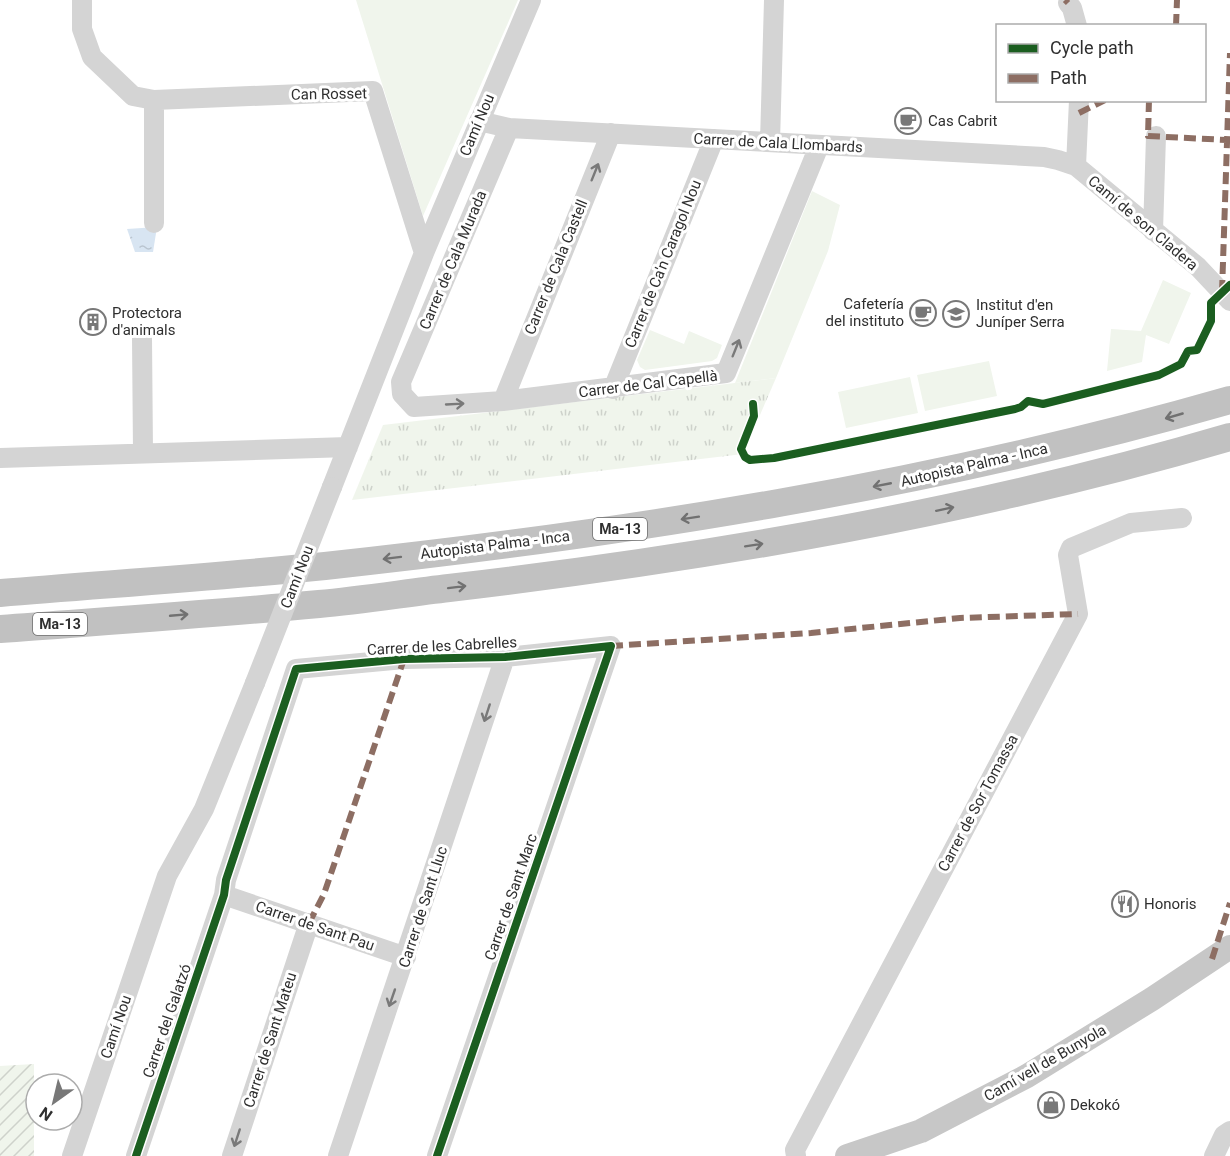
<svg xmlns="http://www.w3.org/2000/svg" width="1230" height="1156" font-family="Roboto,sans-serif">
	<style>
		.grass { fill: #f0f5ec }
		.park { fill: url(#park-tufts) }
		.garden { fill: url(#garden-furrows) }
		.water { fill: url(#water-ripples) }
		.lines { fill: none; stroke-linecap: round; stroke-linejoin: round }
		.minor { stroke: #d4d4d4; stroke-width: 20 }
		.major { stroke: #c7c7c7; stroke-width: 24 }
		.highway { stroke: #c1c1c1; stroke-width: 28 }
		.minor-bridge { stroke: #d4d4d4; stroke-width: 20 }
		.quiet { stroke: #8d6e63; stroke-width: 6; stroke-dasharray: 12 6; stroke-linecap: butt }
		.cycleway-casing { stroke: #fff; stroke-width: 11 }
		.cycleway { stroke: #1b5e20; stroke-width: 8 }
		.oneway { stroke: #797979 }
		.oneway2 { stroke: #717171 }
		.labels { text-anchor: middle; stroke-width: 6; stroke-linejoin: round; paint-order: stroke }
		.shield { fill: #fff; stroke: #6d6d6d; stroke-width: 1.5 }
		.shield-label { font-size: 14px; font-weight: bold; fill: #2f2f2f }
		.street-label { font-size: 15px; fill: #2f2f2f; stroke: #fff }
		.poi-label { font-size: 15px; fill: #2f2f2f; stroke: #fff; text-anchor: start }
	</style>
	<defs>
		<pattern id="park-tufts" width="24" height="20" patternUnits="userSpaceOnUse" patternTransform="scale(1.5)"><rect width="24" height="20" fill="#f0f5ec"/><path d="M3 7l-1-3M5 7V3M7 7l1-3M15 17l-1-3M17 17v-4M19 17l1-3" fill="none" stroke="#ced2cb"/></pattern>
		<pattern id="garden-furrows" width="10" height="10" patternUnits="userSpaceOnUse" patternTransform="scale(1.5)"><rect width="10" height="10" fill="#f0f5ec"/><path d="M-1 1l2-2M0 10L10 0M9 11l2-2" fill="none" stroke="#ced2cb"/></pattern>
		<pattern id="water-ripples" width="26" height="14" patternUnits="userSpaceOnUse" patternTransform="scale(1.5)"><rect width="26" height="14" fill="#d8e5f2"/><path d="M2 4q2-2 4 0t4 0M15 11q2-2 4 0t4 0" fill="none" stroke="#bac5d0"/></pattern>
	</defs>
	<rect width="100%" height="100%" fill="#fff"/>
	<path class="grass" d="M356,0H518L423,216Z
		M812,191L840,205L828,251L776,378L735,383Z
		M1163,280L1191,293L1169,344L1146,335L1142,362L1107,371L1111,329L1141,331Z
		M650,330L684,344L689,331L722,345L717,358L712,361L645,370L640,367L637,360Z
		M989,361L997,396L925,411L917,375Z
		M910,377L918,413L846,428L838,392Z"/>
	<path class="park" d="M776,378L743,454L352,500L383,425Z"/>
	<path class="garden" d="M34,1064V1156H0V1066Z"/>
	<path class="water" d="M157,227L153,252H135L127,229Z"/>
	<g class="lines">
		<path class="minor" d="M82,0V29L92,57L133,96L154,100L373,91L424,253
			M1068,3L1072,8L1077,26
			M154,100V223
			M479,121L509,128L1044,157L1058,160L1076,166L1198,267L1230,301
			M509,128L401,382L402,394L414,407L503,401L726,373L819,146
			M770,142L774,0
			M1076,166L1079,100
			M1153,231L1156,136
			M142,338L143,453
			M613,389L714,139
			M503,401L611,133
			M0,458L348,447
			M332,487L424,253L531,0
			M224,895L406,957
			M72,1156L167,876L204,809L255,683
			M136,1156L224,895L226,880L296,669L404,659L505,657L611,646L437,1156
			M232,1156L309,923
			M338,1156L505,657
			M796,1156L795,1150L1078,614L1068,555L1071,548L1131,523L1182,518
			M1214,1156L1224,1135L1230,1131"/>
		<path class="major" d="M847,1156L921,1131L1027,1076L1152,999L1230,947"/>
		<path class="highway" d="M0,593C108,584 217,577 325,566C631,533 934,485 1230,400
			M0,629C106,621 213,614 319,604C362,600 406,593 449,588C713,557 975,512 1230,437"/>
		<path class="minor-bridge" d="M255,683L332,487"/>
		<path class="quiet" d="M1065,0L1068,3
			M1176,26L1177,0
			M1149,100L1148,136L1227,140
			M1079,113L1105,100
			M1222,292L1230,53
			M611,646L811,633L960,618L1078,614
			M309,923L324,894L404,659
			M1212,959L1230,903"/>
		<defs>
			<path id="cycleway" d="M753,404L754,416L741,449L745,457L750,460L774,458L1015,409L1021,407L1028,401L1043,404L1159,375L1181,364L1188,351L1197,350L1211,321V303L1230,285
				M136,1156L224,895L226,880L296,669L404,659L505,657L611,646L437,1156"/>
		</defs>
		<use href="#cycleway" class="cycleway-casing"/>
		<use href="#cycleway" class="cycleway"/>
	</g>
	<defs><path id="oneway-shaft" d="M-6 0H5M1.5-3L5.5 0L1.5 3" fill="none" stroke-width="1.6" stroke-linecap="round" stroke-linejoin="round" transform="scale(1.5)"/></defs>
	<g class="oneway">
		<use href="#oneway-shaft" transform="translate(595 172) rotate(-68)"/>
		<use href="#oneway-shaft" transform="translate(736 348) rotate(-68)"/>
		<use href="#oneway-shaft" transform="translate(455 404) rotate(-3)"/>
		<use href="#oneway-shaft" transform="translate(487 713) rotate(108)"/>
		<use href="#oneway-shaft" transform="translate(392 998) rotate(109)"/>
		<use href="#oneway-shaft" transform="translate(237 1138) rotate(108)"/>
	</g>
	<g class="oneway2">
		<use href="#oneway-shaft" transform="translate(1174 416) rotate(164)"/>
		<use href="#oneway-shaft" transform="translate(882 485) rotate(169)"/>
		<use href="#oneway-shaft" transform="translate(945 509) rotate(-12)"/>
		<use href="#oneway-shaft" transform="translate(690 518) rotate(171)"/>
		<use href="#oneway-shaft" transform="translate(754 545) rotate(-9)"/>
		<use href="#oneway-shaft" transform="translate(392 558) rotate(173)"/>
		<use href="#oneway-shaft" transform="translate(457 587) rotate(-7)"/>
		<use href="#oneway-shaft" transform="translate(179 615) rotate(-5)"/>
	</g>
	<defs>
		<symbol id="cafe-ring" viewBox="-11 -11 22 22"><circle r="9.5" fill="#fff" stroke="#787878" stroke-width="1.5"/><path d="M-5.5-4.5H6V0H3Q3 3.5 0 3.5H-2.5Q-5.5 3.5-5.5 0ZM3-3.2v2h1.7v-2ZM-6 4.5H4V6H-6Z" fill="#787878"/></symbol>
		<symbol id="school-ring" viewBox="-11 -11 22 22"><circle r="9.5" fill="#fff" stroke="#787878" stroke-width="1.5"/><path d="M0-5L7-2L0 1L-7-2ZM-4 1L0 2.5L4 1V4Q0 6-4 4Z" fill="#787878"/></symbol>
		<symbol id="building-ring" viewBox="-11 -11 22 22"><circle r="9.5" fill="#fff" stroke="#787878" stroke-width="1.5"/><path d="M-4-6H4V6H1V3H-1V6H-4ZM-2.5-4.3h1.7v1.8h-1.7ZM.8-4.3h1.7v1.8H.8ZM-2.5-1h1.7V.8h-1.7ZM.8-1h1.7V.8H.8Z" fill="#787878"/></symbol>
		<symbol id="restaurant-ring" viewBox="-11 -11 22 22"><circle r="9.5" fill="#fff" stroke="#787878" stroke-width="1.5"/><path d="M-5-6h1v4h1v-4h1v4h1v-4h1v5L-1.5 .5V6h-2V.5L-5-1ZM5-6V6H3V1.5H1.5Q1.5-4 5-6Z" fill="#787878"/></symbol>
		<symbol id="shop-ring" viewBox="-11 -11 22 22"><circle r="9.5" fill="#fff" stroke="#787878" stroke-width="1.5"/><path d="M-5-2.5h2.3a2.7 3.5 0 0 1 5.4 0H5L5.5 6h-11ZM-1.5-2.5h3a1.5 2.3 0 0 0-3 0Z" fill="#787878"/></symbol>
	</defs>
	<g fill-rule="evenodd">
		<use href="#cafe-ring" x="893" y="106" width="30" height="30"/>
		<use href="#cafe-ring" x="908" y="298" width="30" height="30"/>
		<use href="#school-ring" x="941" y="299" width="30" height="30"/>
		<use href="#building-ring" x="78" y="307" width="30" height="30"/>
		<use href="#restaurant-ring" x="1110" y="889" width="30" height="30"/>
		<use href="#shop-ring" x="1036" y="1090" width="30" height="30"/>
	</g>
	<g class="labels">
		<g class="shield">
			<rect x="593" y="518" width="54" height="22" rx="4.5"/>
			<rect x="33" y="613" width="54" height="22" rx="4.5"/>
		</g>
		<g class="shield-label">
			<text x="620" y="534">Ma-13</text>
			<text x="60" y="629">Ma-13</text>
		</g>
		<g class="street-label">
			<text transform="translate(329 94) rotate(-1)" y="5">Can Rosset</text>
			<text transform="translate(477 125) rotate(-67)" y="5">Camí Nou</text>
			<text transform="translate(778 143) rotate(3)" y="5">Carrer de Cala Llombards</text>
			<text transform="translate(1143 223) rotate(40)" y="5">Camí de son Cladera</text>
			<text transform="translate(453 260) rotate(-67)" y="5">Carrer de Cala Murada</text>
			<text transform="translate(663 264) rotate(-68)" y="5">Carrer de Ca'n Caragol Nou</text>
			<text transform="translate(556 267) rotate(-68)" y="5">Carrer de Cala Castell</text>
			<text transform="translate(648 384) rotate(-7)" y="5">Carrer de Cal Capellà</text>
			<text transform="translate(974 465) rotate(-13)" y="5">Autopista Palma - Inca</text>
			<text transform="translate(495 545) rotate(-7)" y="5">Autopista Palma - Inca</text>
			<text transform="translate(297 577) rotate(-69)" y="5">Camí Nou</text>
			<text transform="translate(442 646) rotate(-3)" y="5">Carrer de les Cabrelles</text>
			<text transform="translate(978 803) rotate(-62)" y="5">Carrer de Sor Tomassa</text>
			<text transform="translate(511 897) rotate(-71)" y="5">Carrer de Sant Marc</text>
			<text transform="translate(423 907) rotate(-72)" y="5">Carrer de Sant Lluc</text>
			<text transform="translate(315 926) rotate(19)" y="5">Carrer de Sant Pau</text>
			<text transform="translate(167 1021) rotate(-71)" y="5">Carrer del Galatzó</text>
			<text transform="translate(116 1027) rotate(-71)" y="5">Camí Nou</text>
			<text transform="translate(270 1040) rotate(-72)" y="5">Carrer de Sant Mateu</text>
			<text transform="translate(1045 1063) rotate(-30)" y="5">Camí vell de Bunyola</text>
		</g>
		<g class="poi-label">
			<text x="928" y="126">Cas Cabrit</text>
			<text x="904" y="309" text-anchor="end">Cafetería<tspan x="904" dy="17">del instituto</tspan></text>
			<text x="976" y="310">Institut d'en<tspan x="976" dy="17">Juníper Serra</tspan></text>
			<text x="112" y="318">Protectora<tspan x="112" dy="17">d'animals</tspan></text>
			<text x="1144" y="909">Honoris</text>
			<text x="1070" y="1110">Dekokó</text>
		</g>
	</g>
	<rect x="996" y="24" width="210" height="78" fill="#ffffff" stroke="#acacac" stroke-width="1.5"/>
	<rect x="1008" y="44" width="30" height="9" fill="#1b5e20" stroke="#acacac" stroke-width="1.5"/>
	<text x="1050" y="54" font-size="18" fill="#2f2f2f">Cycle path</text>
	<rect x="1008" y="74" width="30" height="9" fill="#8d6e63" stroke="#acacac" stroke-width="1.5"/>
	<text x="1050" y="84" font-size="18" fill="#2f2f2f">Path</text>
	<g transform="translate(54 1102) rotate(214)"><circle r="28" fill="#ffffff" stroke="#acacac" stroke-width="1.5"/>
	<path d="M0-4.5L10 22L0 15L-10 22Z" fill="#787878"/>
	<text y="-9" font-size="16" font-weight="bold" text-anchor="middle" fill="#2f2f2f">N</text>
	</g>
</svg>
